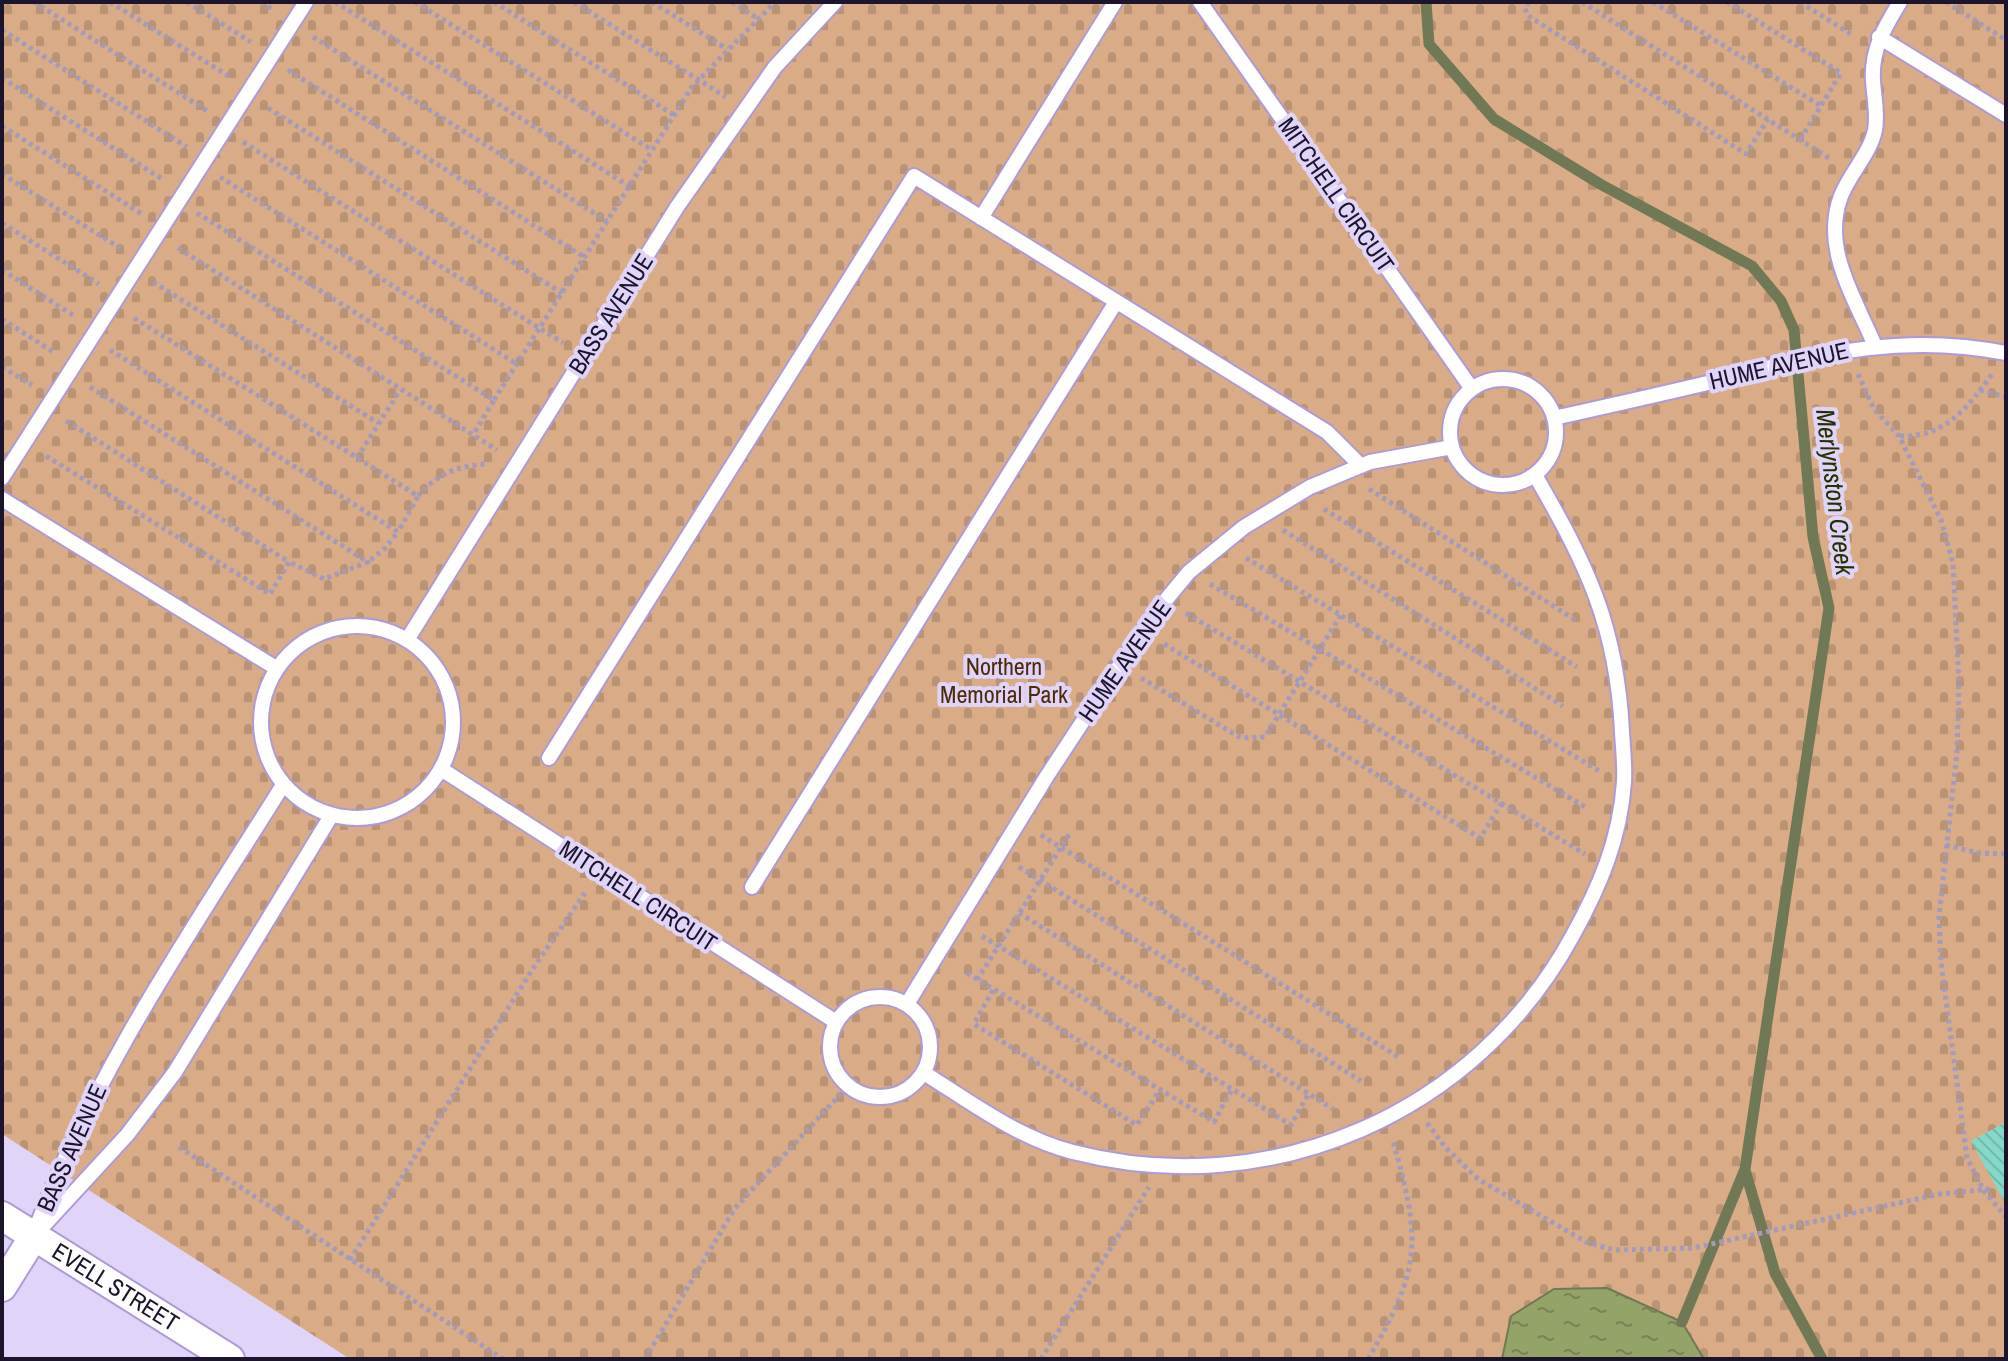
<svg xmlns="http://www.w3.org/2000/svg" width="2008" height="1361" font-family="'Archivo Narrow',sans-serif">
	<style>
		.cemetery { fill: url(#cemetery-stones) }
		.water { fill: url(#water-ripples); stroke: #707855; stroke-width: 2 }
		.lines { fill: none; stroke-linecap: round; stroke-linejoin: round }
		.stream { stroke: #707855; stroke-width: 11 }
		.building { fill: url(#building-back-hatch) }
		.service-casing { stroke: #ae9ad4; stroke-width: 18 }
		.minor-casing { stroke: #ae9ad4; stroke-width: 32 }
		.path { stroke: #a49aba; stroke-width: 5; stroke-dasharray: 4 4; stroke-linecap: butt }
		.service { stroke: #fff; stroke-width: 14 }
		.minor { stroke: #fff; stroke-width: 28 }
		.labels { text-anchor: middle; stroke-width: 8; stroke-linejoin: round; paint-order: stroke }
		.street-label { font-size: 24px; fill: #1c142a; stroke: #e0d4f9 }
		.park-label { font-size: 24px; fill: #4d2b09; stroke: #e0d4f9 }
		.water-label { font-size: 26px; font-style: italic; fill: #273001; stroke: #e0d4f9 }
	</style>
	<defs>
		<pattern id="cemetery-stones" width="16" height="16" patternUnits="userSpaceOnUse" patternTransform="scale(2)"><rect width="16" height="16" fill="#d9ac87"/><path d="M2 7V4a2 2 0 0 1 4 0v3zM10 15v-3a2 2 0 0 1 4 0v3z" fill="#ba9375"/></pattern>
		<pattern id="water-ripples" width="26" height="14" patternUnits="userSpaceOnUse" patternTransform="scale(2)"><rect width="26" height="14" fill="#94a368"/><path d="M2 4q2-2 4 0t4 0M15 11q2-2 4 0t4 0" fill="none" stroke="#788456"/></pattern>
		<pattern id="building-back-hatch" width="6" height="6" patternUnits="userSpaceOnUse" patternTransform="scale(2)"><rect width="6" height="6" fill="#86d9c9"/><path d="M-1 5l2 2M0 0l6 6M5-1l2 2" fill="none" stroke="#73b9ad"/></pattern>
	</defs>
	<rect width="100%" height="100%" fill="#e0d4f9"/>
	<path class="cemetery" d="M2,2H2006V1359H350L2,1134Z"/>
	<path class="water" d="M1607,1288L1682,1322L1704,1359H1502L1511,1316L1554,1289Z"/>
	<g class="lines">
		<path class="stream" d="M1426,2L1429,44L1494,119L1600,184L1752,266L1781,301L1794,330L1813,537L1829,608L1745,1169L1682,1322
			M1745,1170L1775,1273L1822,1359"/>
	</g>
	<path class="building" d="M2006,1122V1205L1971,1141Z"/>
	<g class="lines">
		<defs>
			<path id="service" d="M1200,2L1472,389
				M1879,37L2006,115
				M981,218L1115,2
				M1875,346C1855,298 1821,248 1841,196C1850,173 1870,154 1875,130C1878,114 1874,97 1873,81C1871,50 1884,28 1900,2
				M1450 432a53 53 0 1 1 106 0a53 53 0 1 1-106 0Z
				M1554,418C1608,406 1662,394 1716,381C1819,355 1899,332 2006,353
				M2,478L306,2
				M2,499L276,668
				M261 722a96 96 0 1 1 192 0a96 96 0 1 1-192 0Z
				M407,640L677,207L775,67L835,2
				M549,758L914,176L1327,432L1361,466
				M441,769L836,1022
				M752,887L1116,302
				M830 1047a50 50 0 1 1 100 0a50 50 0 1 1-100 0Z
				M907,1004L1047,776L1150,619L1189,572L1244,527L1310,487L1370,462L1452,447
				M924,1073C972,1103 1018,1138 1073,1152C1271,1203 1476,1114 1573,935C1600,886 1620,839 1624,782C1625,766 1623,749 1622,732C1617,626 1587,565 1535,475
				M36,1228C96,1069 193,929 283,785
				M34,1236L127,1135L175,1072L331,816"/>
			<g id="minor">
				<path id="s1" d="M2,1216L230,1359"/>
				<path d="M2,1287L34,1236"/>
			</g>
		</defs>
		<use href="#service" class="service-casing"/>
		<use href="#minor" class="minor-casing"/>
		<path class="path" d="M34,2L209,112
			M110,2L230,77
			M187,2L251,42
			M261,2L272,9
			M335,2L629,186
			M415,2L652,150
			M494,2L674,115
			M574,2L726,97
			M652,2L727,49
			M732,2L760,20
			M1529,2L1525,8L1527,15L1746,154L1768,119
			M1582,2L1832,160
			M1653,2L1821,106
			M1727,2L1841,73L1800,140
			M1800,2L1854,36
			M1946,2L2006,40
			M2,30L187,147
			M313,37L607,221
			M288,70L584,257
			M2,78L164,180
			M268,108L562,293
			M2,126L142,214
			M243,142L563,343
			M2,174L120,248
			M220,177L517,364
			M197,213L494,400L473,435
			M2,223L99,284
			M178,248L497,450
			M2,270L76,317
			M153,282L378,423
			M134,318L418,496L398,532
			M2,319L55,353
			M110,350L398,532L385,548L368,562
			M2,367L32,385
			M1858,374L1874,409L1899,436L1941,520L1953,563L1959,684L1957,752L1939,917L1941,962L1967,1158L1984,1191L2006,1217
			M90,387L368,562L324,579L289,562
			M1980,390L2006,397
			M494,400L692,87L775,2
			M1900,436C1945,438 1968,407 1992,374
			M46,456L270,594L289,562L65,420
			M357,458L400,390
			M1369,489L1577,621
			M418,496C437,474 457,466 486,464
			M1324,509L1577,667
			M1283,530L1563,706
			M1246,558L1601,772
			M1210,584L1587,808
			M1186,613L1585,854
			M1164,644L1480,838L1502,803
			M1141,678L1241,738L1265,737L1341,615
			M1041,835L1400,1058
			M1946,845L1978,853L2006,854
			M1019,867L1361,1081
			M1019,913L1333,1109
			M982,936L1291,1125L1309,1093
			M967,973L1214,1122L1232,1089
			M977,980L1070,833
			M993,990L974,1024L1137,1125L1160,1090
			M1427,1123L1446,1148L1478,1179L1586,1242L1614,1250L1693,1248L1940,1194L1990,1189
			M179,1147L503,1359
			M350,1260L532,970L587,890
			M645,1359L735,1208L848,1086
			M1041,1359L1149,1187
			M1368,1359C1422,1268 1421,1240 1393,1141"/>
		<use href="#service" class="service"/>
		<use href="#minor" class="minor"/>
	</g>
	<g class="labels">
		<g class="street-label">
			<text transform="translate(1336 195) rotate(55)" y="8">MITCHELL CIRCUIT</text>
			<text transform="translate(611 314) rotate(-58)" y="8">BASS AVENUE</text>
			<text transform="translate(1779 366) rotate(-13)" y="8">HUME AVENUE</text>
			<text transform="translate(1125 661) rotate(-55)" y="8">HUME AVENUE</text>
			<text transform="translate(638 896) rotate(33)" y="8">MITCHELL CIRCUIT</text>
			<text transform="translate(72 1148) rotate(-66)" y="8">BASS AVENUE</text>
			<text dy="8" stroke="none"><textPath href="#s1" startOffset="134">EVELL STREET</textPath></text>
		</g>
		<g class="park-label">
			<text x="1004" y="675">Northern<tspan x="1004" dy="28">Memorial Park</tspan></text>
		</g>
		<g class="water-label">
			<text transform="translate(1835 492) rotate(83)" y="9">Merlynston Creek</text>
		</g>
	</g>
	<rect width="2008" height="1361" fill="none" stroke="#1c142a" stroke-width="8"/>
</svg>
